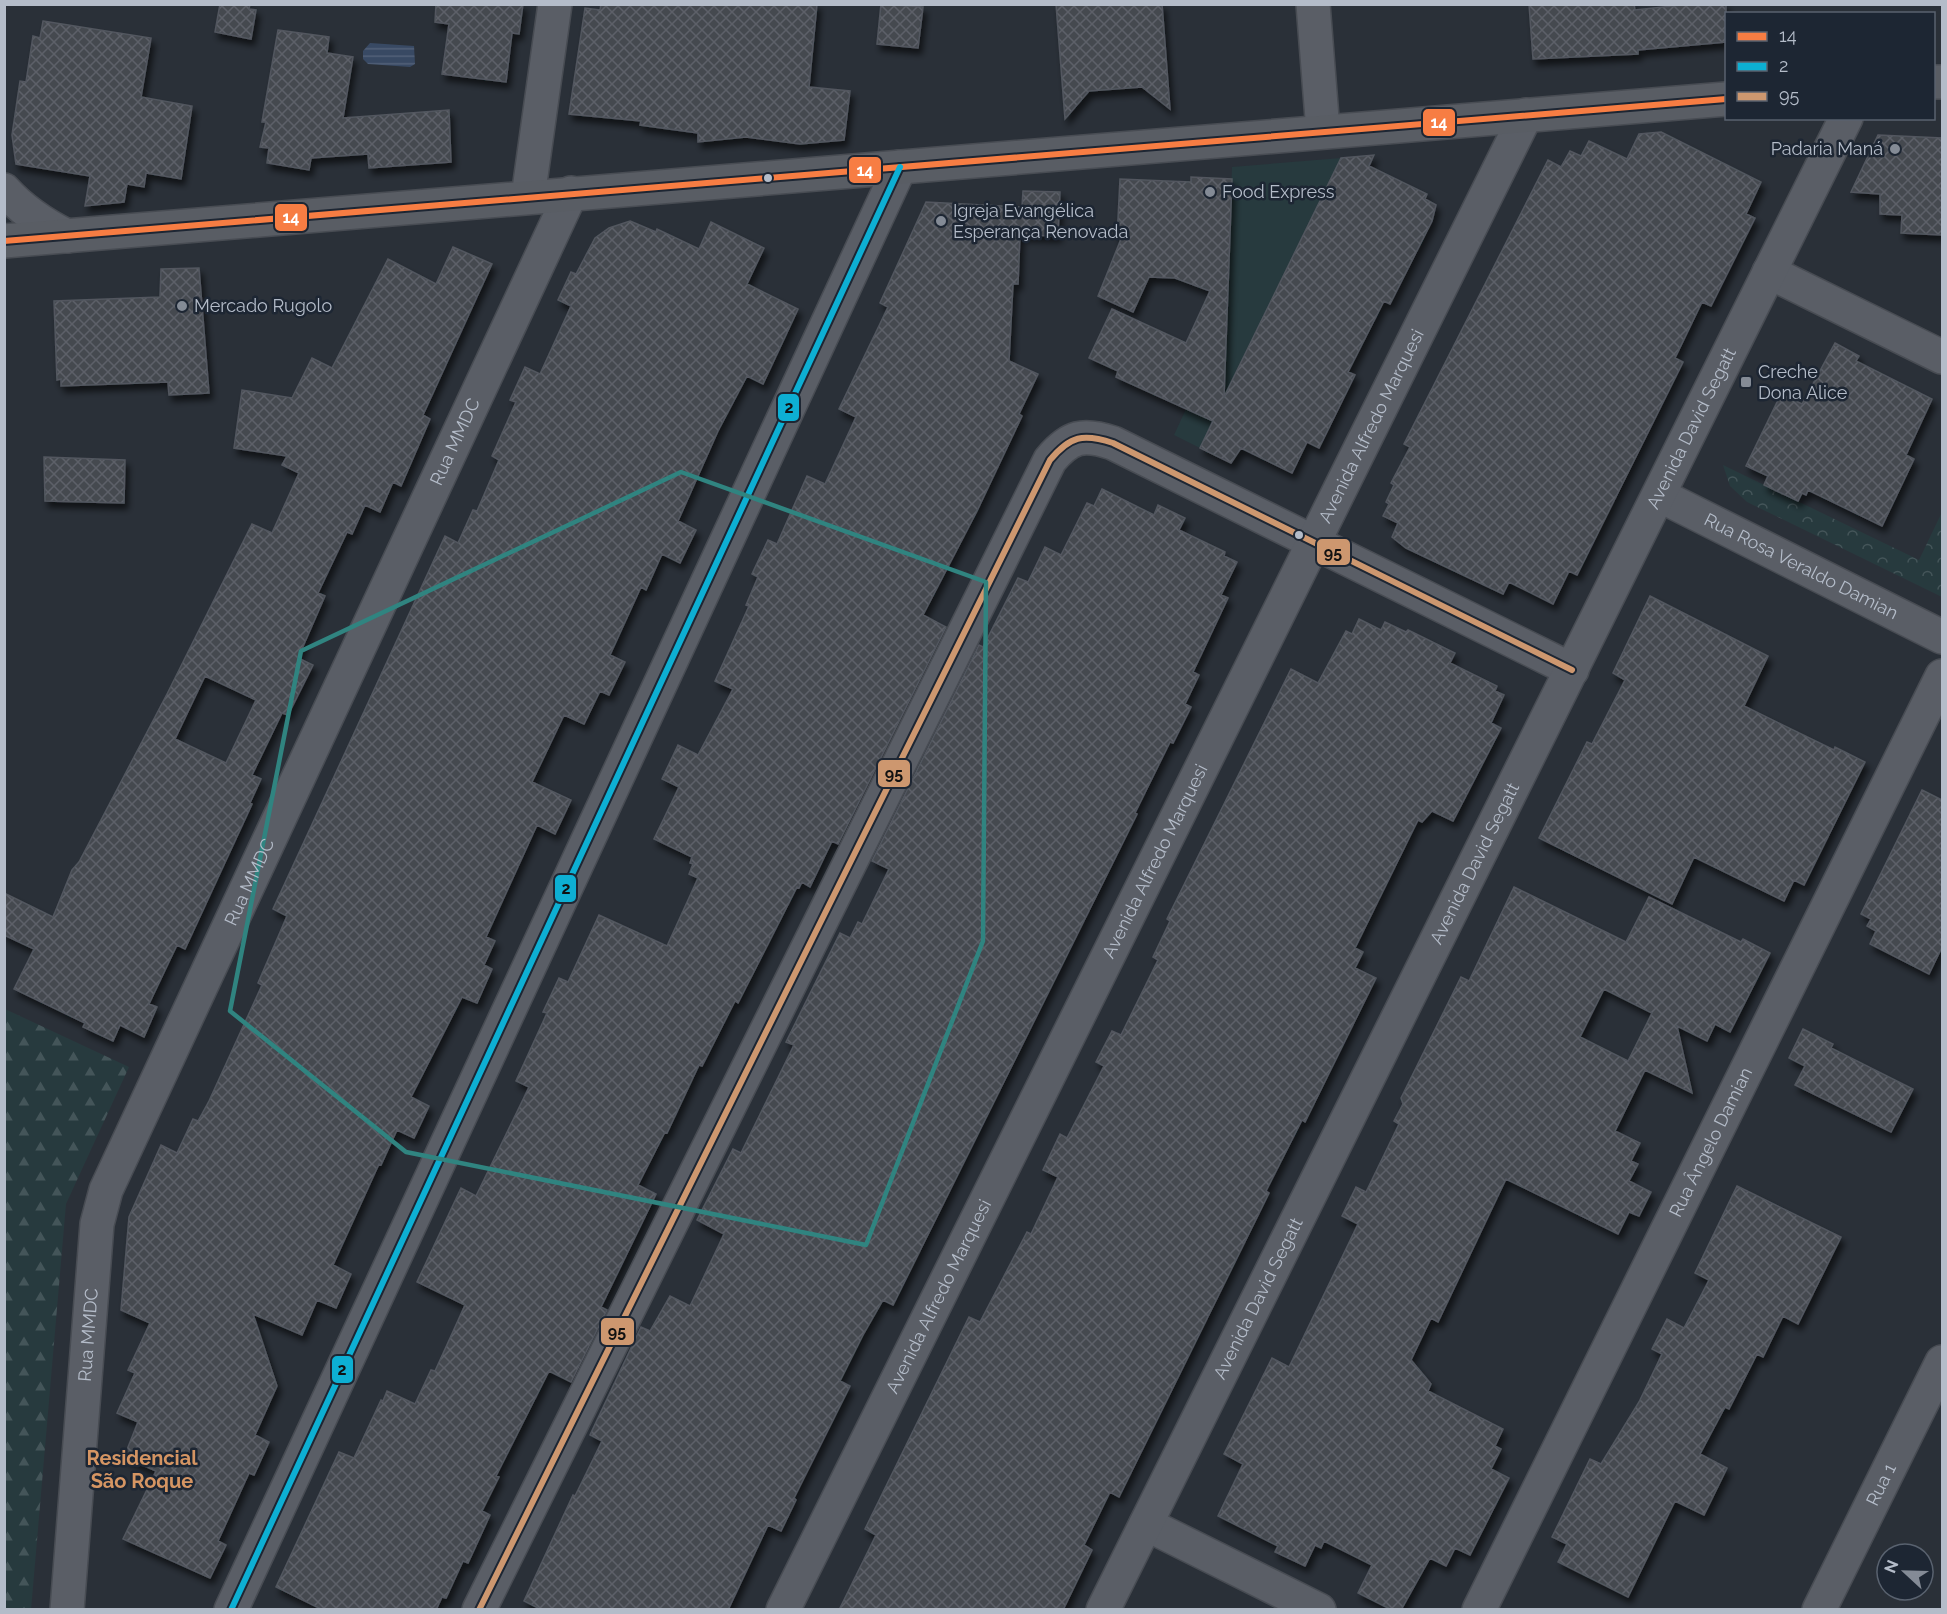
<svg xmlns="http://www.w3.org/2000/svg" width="1947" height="1614" font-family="Raleway,sans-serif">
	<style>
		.green { fill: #273a3e }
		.forest { fill: url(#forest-firs) }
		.park { fill: url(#park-crowns) }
		.water { fill: url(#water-rules) }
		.building { fill: url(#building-cross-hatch); stroke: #52575f; stroke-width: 1.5; fill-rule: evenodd; filter: url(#shadow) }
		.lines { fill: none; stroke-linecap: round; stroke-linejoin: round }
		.street-casing { stroke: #484c53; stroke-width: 36 }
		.secondary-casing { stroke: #484c53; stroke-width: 36 }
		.street { stroke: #5a5e66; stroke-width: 33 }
		.secondary { stroke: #595d64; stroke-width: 33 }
		.bus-1-casing { stroke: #1d2633; stroke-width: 10 }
		.bus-2-casing { stroke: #1d2633; stroke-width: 10 }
		.bus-3-casing { stroke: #1d2633; stroke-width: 10 }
		.bus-1 { stroke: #f77d43; stroke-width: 6 }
		.bus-2 { stroke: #0dafd3; stroke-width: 6 }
		.bus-3 { stroke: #cd976f; stroke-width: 6 }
		.marked { fill: none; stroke: #308480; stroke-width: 4.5; stroke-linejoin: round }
		.poi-dot { fill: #848b96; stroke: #1d2633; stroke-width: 2 }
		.bus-dot { fill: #b4bcc9; stroke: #1d2633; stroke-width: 2 }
		.labels { text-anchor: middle; stroke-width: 5; stroke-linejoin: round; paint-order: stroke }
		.poi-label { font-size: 18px; fill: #b4bcc9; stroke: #1d2633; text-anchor: start }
		.street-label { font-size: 18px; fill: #b4bcc9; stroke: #1d2633 }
		.neighbourhood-label { font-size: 20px; font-weight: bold; fill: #d59563; stroke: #1d2633 }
		.line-badge { stroke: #1d2633; stroke-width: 2 }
		.badge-label { font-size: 16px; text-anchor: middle; font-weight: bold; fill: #fff }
		.pale-badge-label { font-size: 16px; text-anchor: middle; font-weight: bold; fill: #111 }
	</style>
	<defs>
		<pattern id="forest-firs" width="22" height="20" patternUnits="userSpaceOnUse" patternTransform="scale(1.5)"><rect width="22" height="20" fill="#273a3e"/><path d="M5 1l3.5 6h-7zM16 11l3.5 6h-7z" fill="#445559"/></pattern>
		<pattern id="park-crowns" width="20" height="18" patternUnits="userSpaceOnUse" patternTransform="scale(1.5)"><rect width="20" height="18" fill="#273a3e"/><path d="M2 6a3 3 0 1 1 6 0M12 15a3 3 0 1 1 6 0" fill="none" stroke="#445559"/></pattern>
		<pattern id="water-rules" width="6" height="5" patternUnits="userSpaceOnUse" patternTransform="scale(1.5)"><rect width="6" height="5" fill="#384963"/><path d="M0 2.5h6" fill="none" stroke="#526178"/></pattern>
		<pattern id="building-cross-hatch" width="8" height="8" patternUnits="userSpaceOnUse" patternTransform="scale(1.5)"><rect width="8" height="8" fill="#444950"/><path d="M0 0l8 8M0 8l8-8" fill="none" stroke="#5d6168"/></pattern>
		<filter id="shadow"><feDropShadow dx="3.5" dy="6" stdDeviation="3" flood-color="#0009"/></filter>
	</defs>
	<rect width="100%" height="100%" fill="#2a3038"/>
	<path class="green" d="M1341,158L1200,448L1174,435L1227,320L1232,167Z"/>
	<path class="forest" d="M5,1009L129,1067L66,1204L31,1610L4,1609Z"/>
	<path class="park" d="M1723,465L1919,560L1942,512V597L1747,502L1730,486Z"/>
	<path class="water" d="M370,43L414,46L415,64L410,67L368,64L363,59V51Z"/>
	<path class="building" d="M220,4H250L249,9L256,10L251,39L215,32Z
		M436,4H523L519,34L512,33L506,82L442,74L449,24L435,22Z
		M601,4H817L809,87L850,91L844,140L800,144L746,137L698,142V133L640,125L641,121L569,114L585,8L600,10Z
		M881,4L923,7L918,48L877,44Z
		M1056,4H1162L1170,109L1142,87L1089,91L1065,119Z
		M1529,4H1634L1635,10L1691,4H1726V42L1638,50V54L1533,59Z
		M43,21L151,38L141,97L192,106L181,179L146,173L144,187L127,184L124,202L85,206L90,176L16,164L12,135L20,81L26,82L33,36L40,38Z
		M278,30L329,37L327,53L353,57L343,118L449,110L451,162L369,168L368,154L311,158L309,170L267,163L269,148L260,147L266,122H262Z
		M1661,132L1761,182L1746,214L1755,218L1711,306L1702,302L1675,358L1683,362L1577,575L1569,571L1553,604L1509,582L1503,594L1406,548L1392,537L1398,523L1383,516L1389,504L1386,502L1394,485L1391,483L1410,447L1404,444L1548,160L1561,167L1570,151L1581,156L1589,141L1627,159L1639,134Z
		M1878,135L1942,138V235L1901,233L1902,215L1880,214V194L1851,192Z
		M1374,155L1369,166L1427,194L1425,199L1436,205L1432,221L1390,304L1384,301L1348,372L1355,375L1319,448L1307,442L1292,473L1241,448L1231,463L1200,448L1213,421L1116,377L1118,371L1089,358L1112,309L1186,343L1210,291L1175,278L1149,277L1133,312L1098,296L1121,239H1117L1120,179L1191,182V177L1232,179L1224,397L1341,158Z
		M1023,191L1060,192L1058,236L1020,235L1018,284H1013L1009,361L1038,374L1019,414L1022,416L977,511L923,615L946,627L838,844L832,841L810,887L802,882L799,888L797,887L738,1003L735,1001L702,1066L699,1065L667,1133L665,1132L638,1185L656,1194L601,1307L607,1310L571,1382L549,1371L496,1476L499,1477L482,1511L490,1515L468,1563L463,1561L446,1598L442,1597L436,1610H323L276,1587L339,1452L354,1458L381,1400L383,1401L387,1391L415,1404L431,1370L435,1371L465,1305L417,1282L461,1188L476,1196L529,1087L516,1081L547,1013L543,1012L559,978L568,982L599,915L667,946L698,878L689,874L693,864L690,863L692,857L654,839L679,787L662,779L678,745L698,755L733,689L715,681L749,606L746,605L758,577L752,574L768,540L777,544L807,476L825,484L856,417L839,409L888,307L880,303L926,202L1022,207Z
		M630,221L656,232L657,229L699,249L711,222L764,248L747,284L798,309L763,384L747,376L718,431L678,521L696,530L680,563L662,554L646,590L641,587L610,655L625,662L609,695L600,691L584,724L564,715L532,782L571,800L555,834L537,825L486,937L495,941L484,965L492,969L477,1003L462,997L411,1097L429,1106L414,1138L397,1130L381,1165L379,1164L333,1265L351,1274L336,1308L317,1300L302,1335L253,1314L277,1386L255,1435L269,1442L254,1475L249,1473L218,1541L226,1545L210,1578L123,1539L156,1471L124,1457L138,1422L117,1413L135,1373L128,1370L150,1323L121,1310L129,1217L161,1145L177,1153L193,1119L198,1121L209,1101L262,985L258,983L287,916L273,909L445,536L458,543L473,510L477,511L499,460L492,456L516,402L510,400L525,367L540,374L571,306L558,300L571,272L576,274L595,238L609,228Z
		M453,247L492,264L423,415L430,419L401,486L393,482L380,512L365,505L352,534L347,532L318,593L325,596L298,658L313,665L288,715L282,713L252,775L261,779L250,803L252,804L185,949L177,945L149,1004L157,1007L144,1037L120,1025L113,1041L83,1027L85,1023L14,989L34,949L4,935V893L53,917L72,870L79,862L167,694L252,524L272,533L299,473L282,465L287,456L234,448L242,390L292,398L312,358L332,368L388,259L436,284ZM205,676L256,700L226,763L175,739Z
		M199,268L209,393L169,395L168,382L61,386V379L57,380L54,301L160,297L161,269Z
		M1835,343L1859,356L1856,361L1932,399L1906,455L1914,459L1882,526L1808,490L1806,495L1802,493L1798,501L1764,485L1768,476L1746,466L1781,394L1802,404Z
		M44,457L125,460L124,503L45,501Z
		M1102,489L1154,515L1158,505L1185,518L1179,530L1225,552L1224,556L1237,562L1221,595L1228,598L1193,672L1199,675L1185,704L1191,707L1173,743L1170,742L1135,813L1137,814L893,1305L883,1300L863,1335L840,1381L850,1386L794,1498L796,1500L781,1531L768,1525L728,1610H542L524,1601L573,1495L575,1496L602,1441L590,1435L641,1327L650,1331L670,1296L690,1306L724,1234L697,1220L733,1149L741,1153L794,1045L786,1042L840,933L850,938L858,922L862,924L889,869L872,861L979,645L983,647L1018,578L1028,582L1045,547L1061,555L1087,503L1094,506Z
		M1650,596L1768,656L1744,706L1834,750L1835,747L1865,762L1804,885L1794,880L1784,901L1694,857L1672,904L1539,838L1587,742L1592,744L1625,680L1613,673Z
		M1359,619L1381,630L1385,622L1406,632L1408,630L1455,653L1450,663L1497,686L1495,691L1504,695L1491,723L1501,728L1453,821L1432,811L1422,822L1418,820L1355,948L1363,952L1355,968L1376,978L1305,1122L1302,1120L1266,1191L1269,1193L1119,1497L1110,1492L1084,1545L1092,1550L1063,1610H839L876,1535L865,1529L969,1317L980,1322L1027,1232L1031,1234L1058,1177L1043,1170L1060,1134L1067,1138L1104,1066L1096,1062L1112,1031L1121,1035L1158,960L1153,957L1170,921L1167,919L1291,669L1318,683L1346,631L1352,634Z
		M1922,790L1942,800V947L1929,974L1870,944L1876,931L1867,926L1871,919L1861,914Z
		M1514,887L1626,942L1649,897L1741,942L1743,939L1770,953L1730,1032L1715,1024L1707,1041L1677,1026L1692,1093L1645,1070L1615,1131L1640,1143L1631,1161L1638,1164L1629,1181L1651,1192L1639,1216L1629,1212L1618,1234L1506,1179L1438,1322L1431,1318L1411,1360L1431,1384L1428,1391L1503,1429L1495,1446L1501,1449L1491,1469L1509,1478L1470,1555L1455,1548L1446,1566L1430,1558L1401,1610H1392L1358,1593L1372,1565L1324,1541L1321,1548L1315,1545L1305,1566L1275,1552L1278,1546L1218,1516L1243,1464L1224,1454L1272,1358L1289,1367L1358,1224L1342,1216L1356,1187L1366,1192L1399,1124L1394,1121L1403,1104L1401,1098L1461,977L1469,981ZM1604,989L1652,1013L1628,1061L1580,1037Z
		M1803,1029L1833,1044L1831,1048L1913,1089L1891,1132L1795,1085L1805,1066L1789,1058Z
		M1737,1186L1841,1237L1798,1324L1783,1316L1763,1357L1757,1354L1729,1409L1725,1407L1700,1454L1727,1468L1704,1515L1675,1501L1628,1597L1558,1562L1567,1544L1552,1537L1590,1459L1601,1464L1639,1402L1662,1354L1652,1349L1667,1319L1684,1328L1709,1280L1695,1273Z"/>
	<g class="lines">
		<defs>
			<g id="street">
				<path d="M1313,4L1323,131"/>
				<path d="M4,190C23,211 43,224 67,236"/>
				<path d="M528,197L555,4"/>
				<path d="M1769,272L1942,357"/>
				<path id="s1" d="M1659,495L1942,637"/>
				<path d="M1146,1524L1319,1610"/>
				<path id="s2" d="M67,1610L97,1224L106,1190L571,193"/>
				<path d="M231,1610L900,167"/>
				<path d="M479,1610L1050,460C1070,436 1083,433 1113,443L1572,670"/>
				<path id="s3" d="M783,1610L1526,115"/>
				<path id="s4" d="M1103,1610L1846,118"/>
				<path id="s5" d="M1479,1610L1942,676"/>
				<path id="s6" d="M1819,1610L1942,1362"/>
			</g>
			<path id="secondary" d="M1934,82H1942
				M4,241L1726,99"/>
		</defs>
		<use href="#street" class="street-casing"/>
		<use href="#secondary" class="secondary-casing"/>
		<use href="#street" class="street"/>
		<use href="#secondary" class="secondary"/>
		<defs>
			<path id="bus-1" d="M4,241L1726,99"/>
			<path id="bus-2" d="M231,1610L900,167"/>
			<path id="bus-3" d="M479,1610L1050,460C1070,436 1083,433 1113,443L1572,670"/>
		</defs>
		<use href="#bus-1" class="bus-1-casing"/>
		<use href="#bus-2" class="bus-2-casing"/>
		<use href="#bus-3" class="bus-3-casing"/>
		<use href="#bus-1" class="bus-1"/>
		<use href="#bus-2" class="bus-2"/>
		<use href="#bus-3" class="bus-3"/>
	</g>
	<path class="marked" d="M681,472L986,582L983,941L866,1245L406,1152L230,1011L301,651Z"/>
	<g class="poi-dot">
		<circle cx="1895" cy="149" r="6"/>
		<circle cx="1210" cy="192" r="6"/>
		<circle cx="941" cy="221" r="6"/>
		<circle cx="182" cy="306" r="6"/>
		<rect x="1740" y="376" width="12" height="12" rx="3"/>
	</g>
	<g class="bus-dot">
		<circle cx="768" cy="178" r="5"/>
		<circle cx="1299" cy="535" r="5"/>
	</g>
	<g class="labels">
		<g class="poi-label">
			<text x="1883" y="155" text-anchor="end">Padaria Maná</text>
			<text x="1222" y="198">Food Express</text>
			<text x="953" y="217">Igreja Evangélica<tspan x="953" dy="21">Esperança Renovada</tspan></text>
			<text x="194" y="312">Mercado Rugolo</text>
			<text x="1758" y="378">Creche<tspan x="1758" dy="21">Dona Alice</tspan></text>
		</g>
		<g class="street-label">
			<text dy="6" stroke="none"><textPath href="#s3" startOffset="1322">Avenida Alfredo Marquesi</textPath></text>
			<text dy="6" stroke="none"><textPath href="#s4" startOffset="1320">Avenida David Segatt</textPath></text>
			<text dy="6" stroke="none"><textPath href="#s2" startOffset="1248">Rua MMDC</textPath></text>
			<text dy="6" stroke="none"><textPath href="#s1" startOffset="159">Rua Rosa Veraldo Damian</textPath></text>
			<text dy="6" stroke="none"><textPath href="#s3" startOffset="836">Avenida Alfredo Marquesi</textPath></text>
			<text dy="6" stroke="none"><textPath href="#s4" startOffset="834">Avenida David Segatt</textPath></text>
			<text dy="6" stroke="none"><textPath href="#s2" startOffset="762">Rua MMDC</textPath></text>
			<text dy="6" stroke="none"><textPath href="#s5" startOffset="522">Rua Ângelo Damian</textPath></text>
			<text dy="6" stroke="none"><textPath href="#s3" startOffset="350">Avenida Alfredo Marquesi</textPath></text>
			<text dy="6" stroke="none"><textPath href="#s4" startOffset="348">Avenida David Segatt</textPath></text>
			<text dy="6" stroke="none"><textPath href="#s2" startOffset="276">Rua MMDC</textPath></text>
			<text dy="6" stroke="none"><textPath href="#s6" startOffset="140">Rua 1</textPath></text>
		</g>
		<g class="neighbourhood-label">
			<text x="142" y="1465">Residencial<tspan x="142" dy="23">São Roque</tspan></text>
		</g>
	</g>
	<g class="line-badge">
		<rect x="1422" y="108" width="34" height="29" rx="6" fill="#f77d43"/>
		<rect x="848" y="156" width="34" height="28" rx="6" fill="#f77d43"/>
		<rect x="274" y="203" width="34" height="29" rx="6" fill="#f77d43"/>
		<rect x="777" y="393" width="23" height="29" rx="6" fill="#0dafd3"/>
		<rect x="1316" y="538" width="35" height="28" rx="6" fill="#cd976f"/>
		<rect x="877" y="759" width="34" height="29" rx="6" fill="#cd976f"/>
		<rect x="554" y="874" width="23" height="29" rx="6" fill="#0dafd3"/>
		<rect x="600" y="1317" width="35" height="29" rx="6" fill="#cd976f"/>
		<rect x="331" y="1355" width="23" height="29" rx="6" fill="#0dafd3"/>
	</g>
	<g class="badge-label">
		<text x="1439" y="128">14</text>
		<text x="865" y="176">14</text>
		<text x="291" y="223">14</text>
	</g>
	<g class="pale-badge-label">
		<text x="789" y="413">2</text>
		<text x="1333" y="558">95</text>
		<text x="894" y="779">95</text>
		<text x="566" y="894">2</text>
		<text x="617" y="1337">95</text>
		<text x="342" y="1375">2</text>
	</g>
	<rect width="1947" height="1614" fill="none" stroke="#b4bcc9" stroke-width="12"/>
	<rect x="1725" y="12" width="210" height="108" fill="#1d2633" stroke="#59626f" stroke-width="1.5"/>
	<rect x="1737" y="32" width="30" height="9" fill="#f77d43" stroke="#59626f" stroke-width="1.5"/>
	<text x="1779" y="42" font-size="18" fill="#b4bcc9">14</text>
	<rect x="1737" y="62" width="30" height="9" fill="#0dafd3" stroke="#59626f" stroke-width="1.5"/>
	<text x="1779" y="72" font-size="18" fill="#b4bcc9">2</text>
	<rect x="1737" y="92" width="30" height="9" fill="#cd976f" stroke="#59626f" stroke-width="1.5"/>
	<text x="1779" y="102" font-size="18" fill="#b4bcc9">95</text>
	<g transform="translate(1905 1572) rotate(292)"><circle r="28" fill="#1d2633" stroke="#59626f" stroke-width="1.5"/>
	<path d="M0-4.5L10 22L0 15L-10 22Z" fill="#848b96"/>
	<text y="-9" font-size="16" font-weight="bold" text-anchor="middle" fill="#b4bcc9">N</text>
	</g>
</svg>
